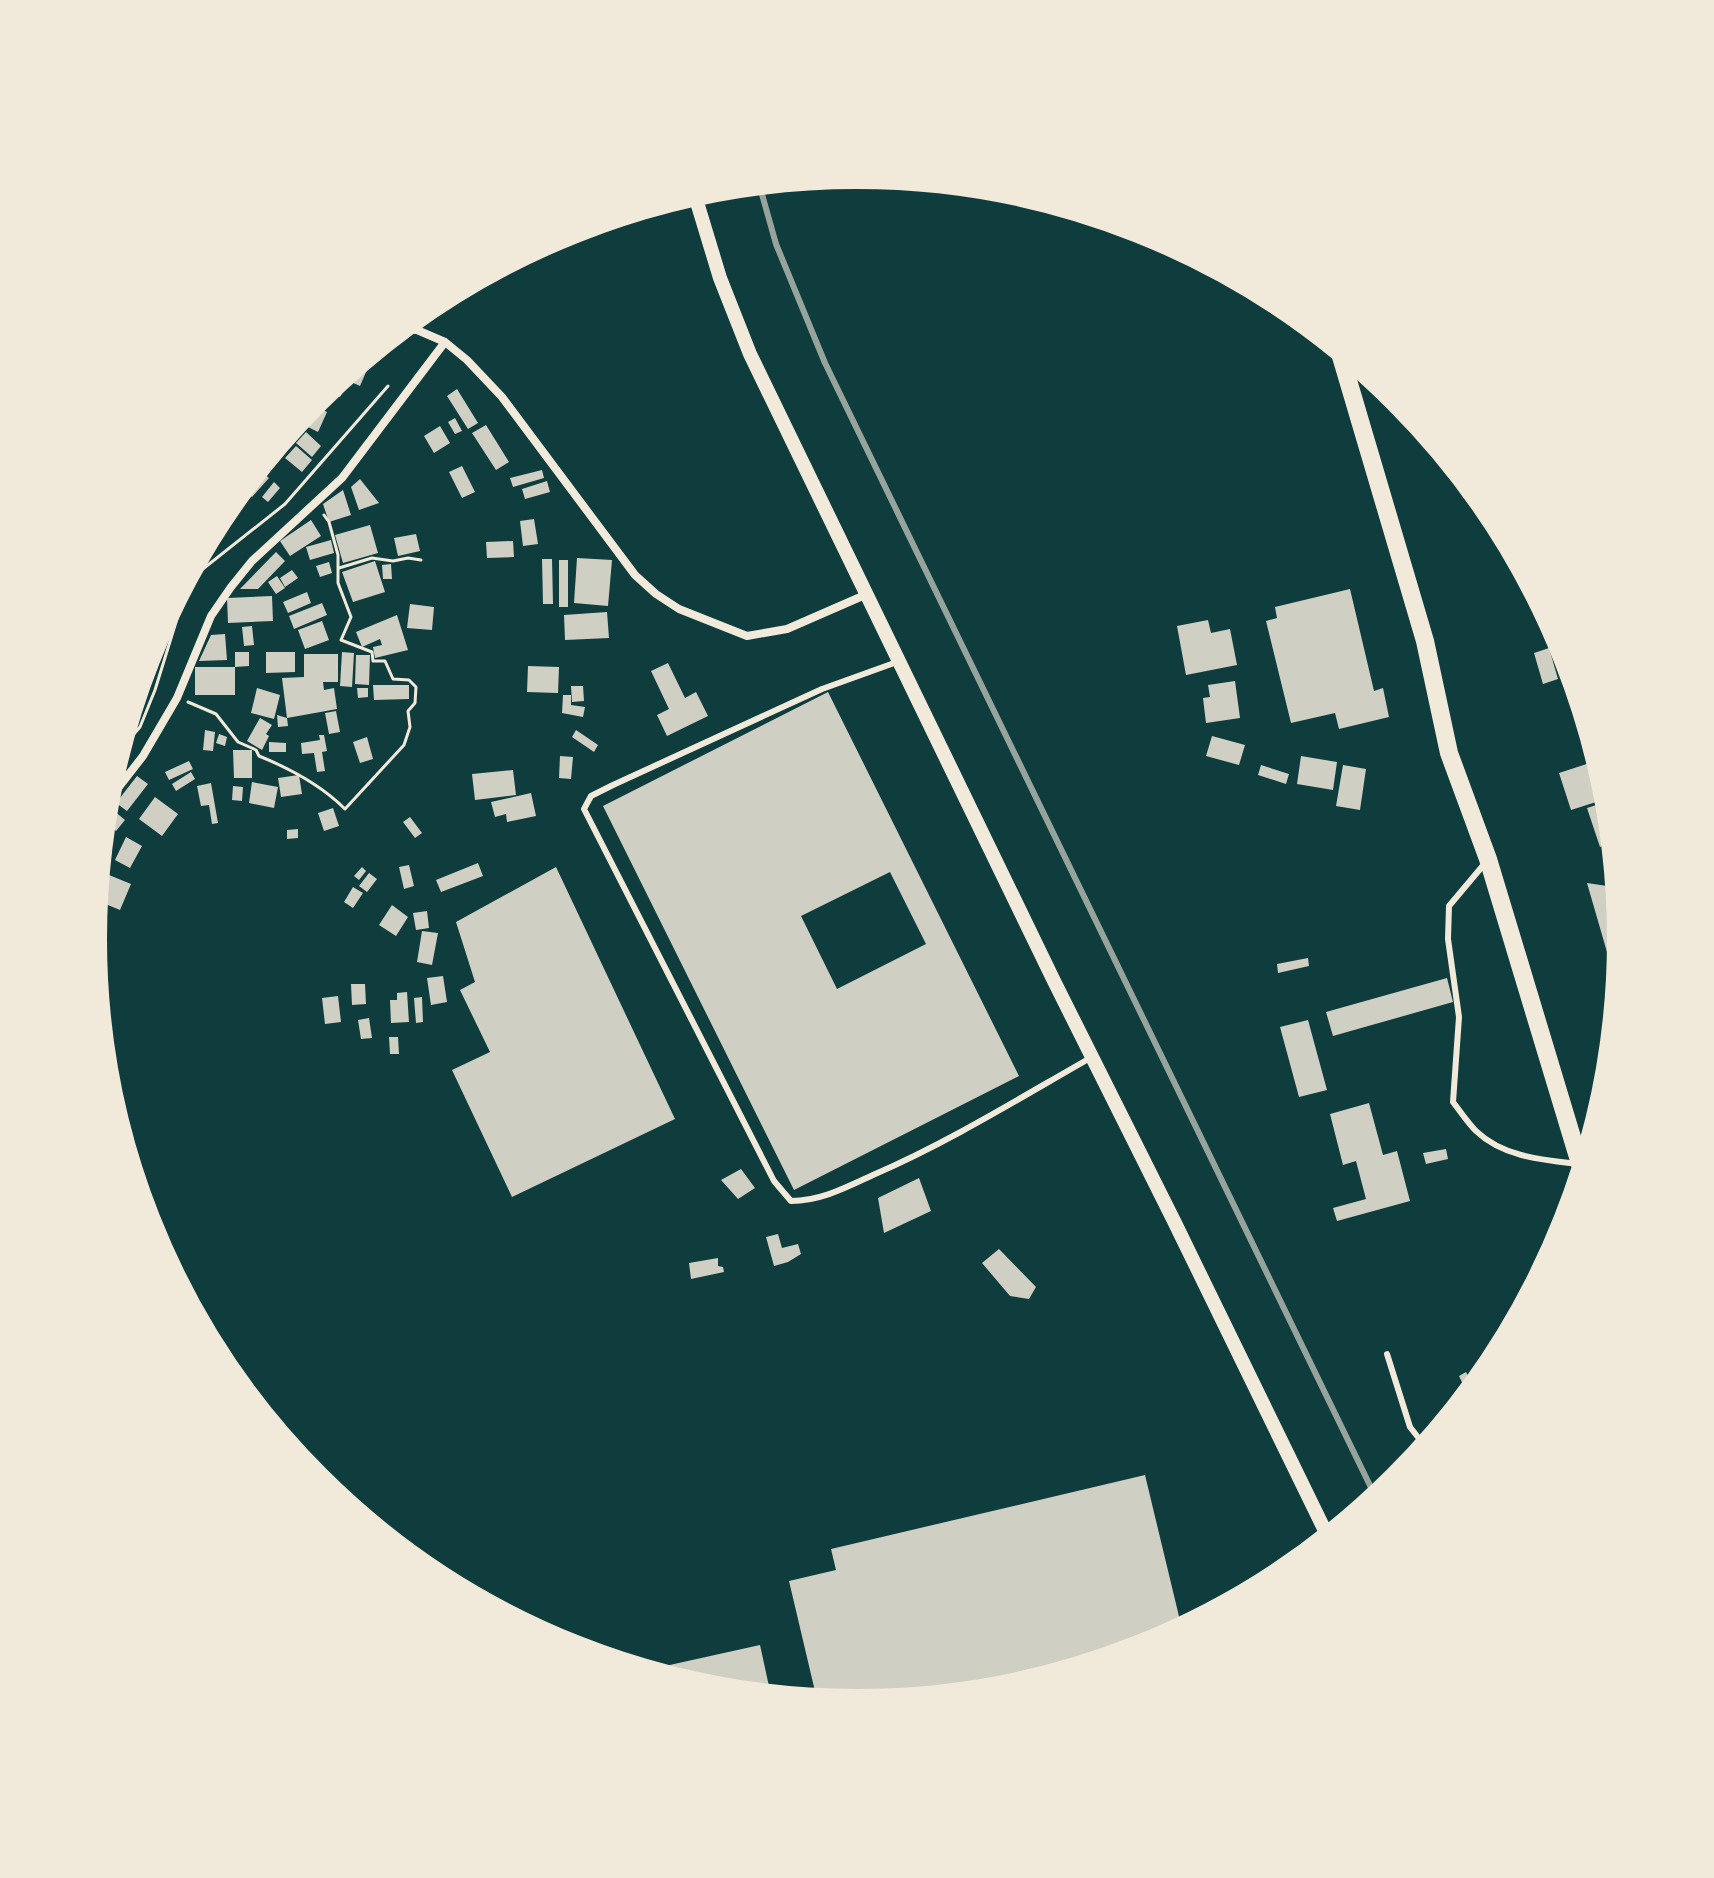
<svg xmlns="http://www.w3.org/2000/svg" width="1714" height="1878" font-family="Manrope,sans-serif">
	<style>
		.building { fill: #cfcfc3; fill-rule: evenodd }
		.lines { fill: none; stroke-linecap: round; stroke-linejoin: round }
		.path { stroke: #f1e9da; stroke-width: 3 }
		.service { stroke: #f1e9da; stroke-width: 6 }
		.minor { stroke: #f1e9da; stroke-width: 8 }
		.tertiary { stroke: #f1e9da; stroke-width: 14 }
		.trunk { stroke: #f1e9da; stroke-width: 18 }
		.rail { stroke: #97a49c; stroke-width: 6 }
		.rim { fill: none; stroke: #f1e9da; stroke-width: 10 }
	</style>
	<rect width="100%" height="100%" fill="#0f3d3e"/>
	<path class="building" d="M363,354L372,358L360,386L349,381L340,397L327,390L333,379Z
		M457,389L478,423L468,429L447,396Z
		M311,404L327,412L318,432L302,424Z
		M455,418L462,431L455,434L448,422Z
		M486,425L509,462L496,470L472,433Z
		M440,426L450,443L434,453L424,436Z
		M306,432L321,446L312,457L296,443Z
		M271,446L277,451L263,467L258,463Z
		M296,446L312,460L302,472L285,458Z
		M462,466L475,492L462,498L449,472Z
		M542,470L544,478L513,487L510,478Z
		M263,473L269,478L252,497L246,492Z
		M360,479L379,503L359,510L351,487Z
		M547,481L550,492L525,499L522,489Z
		M274,482L280,488L268,502L262,497Z
		M343,490L351,515L329,522L323,504Z
		M534,519L538,544L523,546L520,521Z
		M311,520L321,536L290,556L280,541Z
		M370,525L378,553L343,563L335,535Z
		M209,528L220,541L208,551L201,543Z
		M416,534L420,551L398,556L394,538Z
		M331,540L334,553L310,560L306,547Z
		M513,541L514,557L487,558L486,542Z
		M276,552L285,561L258,589H240Z
		M577,558L612,560L608,606L574,603Z
		M542,559H552L553,604H543Z
		M559,560H568V607H559Z
		M375,561L385,592L353,602L342,572Z
		M329,562L332,573L320,577L316,566Z
		M391,564L392,579H383L382,565Z
		M292,570L298,578L285,587L280,578Z
		M277,576L285,588L276,594L268,582Z
		M1350,589L1374,691L1383,688L1389,717L1339,729L1335,713L1291,723L1266,621L1277,618L1275,607Z
		M307,592L311,603L288,613L283,602Z
		M272,596L273,621L228,623L227,598Z
		M322,603L327,615L294,629L289,616Z
		M410,604L434,607L432,630L407,628Z
		M607,612L609,638L565,640L564,615Z
		M397,615L408,650L375,658L373,647L382,645L380,639L362,647L356,632Z
		M1208,620L1211,633L1230,629L1237,665L1186,675L1177,626Z
		M322,621L329,640L305,649L298,630Z
		M252,626L254,645L244,646L242,627Z
		M225,634L227,660L199,661L211,635Z
		M1549,648L1558,679L1543,684L1534,653Z
		M235,652H249V666L235,667Z
		M266,652H295V672L266,673Z
		M342,652L354,653L352,687L340,686Z
		M304,654H338V682H323L324,690L334,688L337,709L287,718L282,678L304,677Z
		M356,655H370L369,685L355,684Z
		M668,663L685,698L696,692L708,716L667,736L657,715L669,709L651,671Z
		M528,666L559,667L558,693L527,692Z
		M195,667H235V695H195Z
		M1235,681L1240,718L1206,723L1203,698L1210,697L1208,685Z
		M373,685H409V699L374,700Z
		M571,686H583L584,701L572,702Z
		M257,688L280,695L274,719L251,713Z
		M357,688H368V697L358,698Z
		M828,692L1019,1076L794,1190L603,806ZM890,872L926,944L837,989L801,916Z
		M563,695H571V705L585,707L583,717L562,713Z
		M129,703L137,706L128,735L120,733Z
		M336,711L340,732L329,734L325,713Z
		M277,715L287,718L288,726L278,727Z
		M260,718L272,725L266,734L269,736L262,750L247,741Z
		M205,730L215,732L213,751L203,750Z
		M576,730L598,745L594,752L572,737Z
		M219,734L227,737L225,746L216,743Z
		M319,735H324L327,751L322,752L325,771L317,772L314,753L302,754L301,743L320,740Z
		M1212,736L1245,745L1239,765L1206,756Z
		M367,737L373,759L360,763L353,742Z
		M269,742L286,743V752H269Z
		M233,750H252V778H234Z
		M560,756L573,757L571,779L559,778Z
		M1301,756L1337,762L1333,790L1297,784Z
		M1602,759L1612,797L1571,810L1559,773Z
		M189,761L193,769L169,780L165,772Z
		M1261,765L1289,774L1286,784L1258,775Z
		M1343,765L1366,769L1360,810L1336,806Z
		M513,770L516,795L475,800L472,774Z
		M191,772L195,779L176,791L172,784Z
		M299,775L302,794L281,797L278,778Z
		M137,776L148,784L127,811L116,803Z
		M252,782L278,787L274,808L249,803Z
		M211,783L218,823L212,824L209,805L201,806L197,786Z
		M233,786L243,787L242,801L232,800Z
		M531,793L536,816L507,822L506,814L495,817L491,802Z
		M155,797L178,814L162,836L139,819Z
		M1612,800L1616,841L1600,847L1587,808Z
		M333,808L339,826L324,831L318,813Z
		M113,810L125,820L116,831L104,821Z
		M410,817L422,833L415,838L403,822Z
		M298,829V838L287,839V830Z
		M126,837L142,846L130,868L115,860Z
		M478,863L483,876L441,892L436,880Z
		M409,865L414,886L404,889L399,867Z
		M362,867L366,871L359,880L354,876Z
		M556,867L675,1119L512,1197L452,1070L490,1052L460,990L475,982L456,922Z
		M369,873L377,879L367,892L359,886Z
		M109,875L131,884L120,910L98,901Z
		M1587,883L1621,888L1626,939L1620,997Z
		M353,887L363,893L353,908L344,902Z
		M392,905L408,917L396,936L379,925Z
		M427,911L429,928L416,930L413,913Z
		M89,927L101,929L99,948L89,947Z
		M422,931L438,933L432,965L417,962Z
		M1308,958L1309,966L1278,973L1277,964Z
		M443,976L447,1002L431,1005L427,978Z
		M1447,978L1453,1002L1333,1036L1326,1012Z
		M351,984H365L366,1004L352,1005Z
		M407,992L409,1022L391,1023L390,1000H397V993Z
		M338,996L341,1022L325,1024L322,998Z
		M422,997L423,1022L416,1023L414,998Z
		M369,1018L372,1038L361,1039L358,1020Z
		M1308,1020L1327,1090L1299,1097L1280,1027Z
		M389,1037H398L399,1054H390Z
		M1369,1103L1383,1155L1397,1151L1410,1201L1337,1221L1333,1208L1366,1199L1356,1161L1343,1165L1330,1114Z
		M1446,1149L1448,1159L1426,1164L1423,1153Z
		M741,1169L755,1188L738,1199L721,1180Z
		M919,1178L931,1211L884,1233L878,1198Z
		M778,1234L782,1248L798,1244L801,1254L788,1262L774,1266L766,1237Z
		M999,1249L1036,1287L1029,1299L1010,1296L982,1263Z
		M718,1258V1266L723,1267L724,1272L691,1279L689,1263Z
		M1483,1364L1488,1376L1480,1387L1472,1369Z
		M1466,1372L1476,1391L1470,1399L1459,1376Z
		M1145,1475L1183,1633L1151,1650L1007,1693L857,1708L818,1704L789,1581L836,1570L831,1549Z
		M760,1645L772,1700L707,1693L638,1672Z"/>
	<g class="lines">
		<path class="path" d="M339,568L372,558L393,561L408,558L421,560
			M188,702L216,714L238,742L256,750L259,756C291,769 321,785 345,809L404,745L410,727L408,711L415,703L416,687L409,680L393,679L385,661H373L372,652L341,640L351,617L338,583V555L329,522L324,515
			M112,759L140,727L155,690L189,580L285,504L388,386"/>
		<path class="service" d="M897,662L822,689L613,785L591,796L584,809L774,1181L791,1201C821,1201 847,1187 873,1175C949,1142 1020,1098 1092,1057
			M1486,862L1449,906L1448,939L1459,1017L1453,1102C1460,1111 1468,1123 1476,1131C1503,1157 1543,1160 1578,1164
			M1387,1354L1410,1427L1428,1450"/>
		<path class="minor" d="M394,329L417,330L445,342L467,360L502,397L635,575L656,594L679,609L747,636L787,629L865,595
			M101,810L143,756L177,698L211,616L231,587L252,561L342,478L445,342"/>
		<path class="tertiary" d="M693,189L720,278L750,354L1054,981L1174,1221L1330,1541"/>
		<path class="trunk" d="M1337,343L1425,641L1449,753L1488,859L1584,1177"/>
		<path class="rail" d="M758,180L776,244L825,363L1378,1502"/>
	</g>
	<path d="M0 0H1714V1878H0ZM102 939a755 755 0 1 1 1510 0a755 755 0 1 1-1510 0Z" fill="#f1e9da" fill-rule="evenodd"/>
	<path class="rim" d="M102 939a755 755 0 1 1 1510 0a755 755 0 1 1-1510 0Z"/>
</svg>
